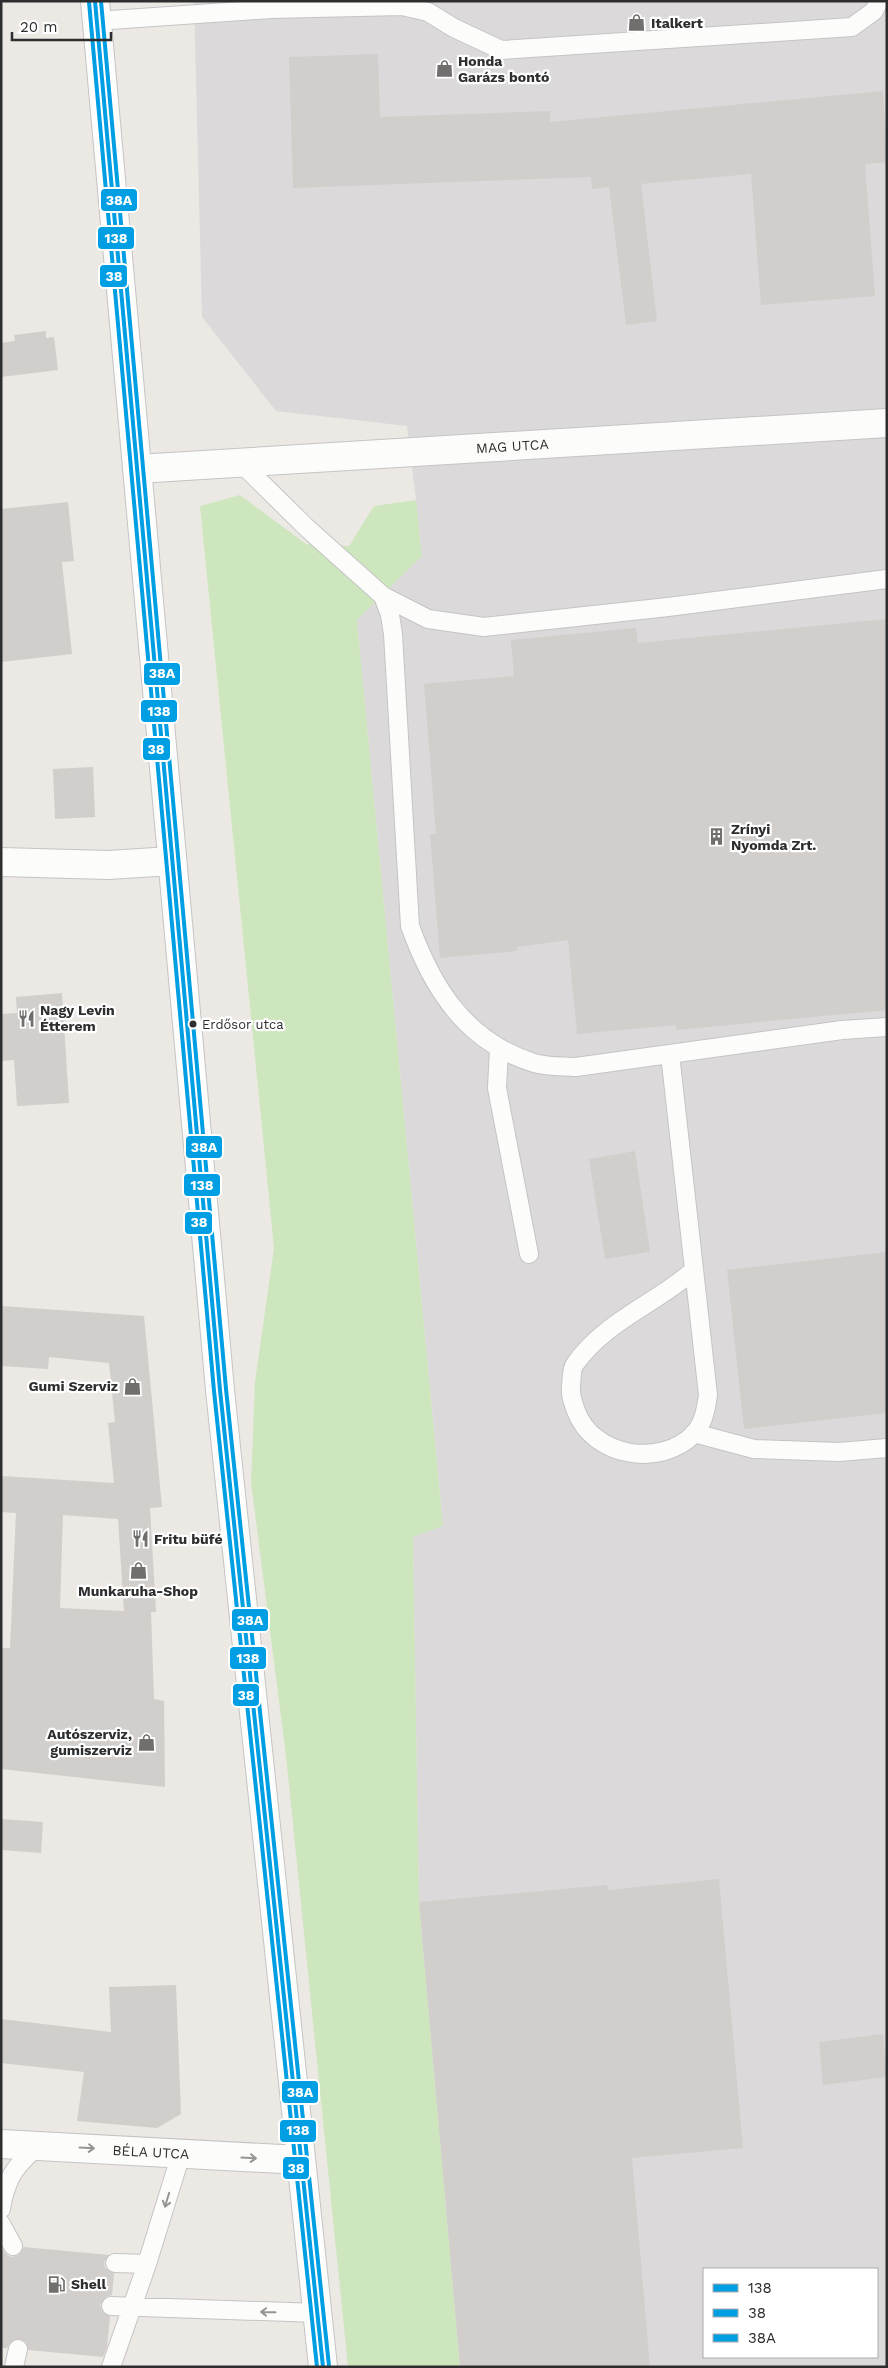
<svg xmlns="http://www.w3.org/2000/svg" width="888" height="2368" font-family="'Work Sans',sans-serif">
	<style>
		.industrial { fill: #dcd9db; fill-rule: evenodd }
		.green { fill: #cee6be }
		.building { fill: #d1cecb; fill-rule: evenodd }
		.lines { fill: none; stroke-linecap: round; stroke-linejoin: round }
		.lane-casing { stroke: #c5c4c5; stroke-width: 20 }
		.street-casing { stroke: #c5c4c5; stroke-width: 30 }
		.secondary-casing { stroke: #c5c4c5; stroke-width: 30 }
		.lane { stroke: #fcfcfb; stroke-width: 18 }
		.street { stroke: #fcfcfb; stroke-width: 28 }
		.secondary { stroke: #fcfcfb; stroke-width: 28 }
		.bus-1-casing { stroke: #fff; stroke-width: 8 }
		.bus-2-casing { stroke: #fff; stroke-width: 8 }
		.bus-3-casing { stroke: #fff; stroke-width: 8 }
		.bus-1 { stroke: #009ee3; stroke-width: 4 }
		.bus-2 { stroke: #009fe3; stroke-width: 4 }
		.bus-3 { stroke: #009fe3; stroke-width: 4 }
		.oneway { stroke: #959594 }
		.bus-dot { fill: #2e2e2e; stroke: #fff; stroke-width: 2 }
		.labels { text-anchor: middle; stroke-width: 4.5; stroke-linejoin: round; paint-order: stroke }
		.bus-label { font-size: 13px; fill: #2e2e2e; stroke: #fff; text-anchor: start }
		.poi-label { font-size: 14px; font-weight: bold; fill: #2e2e2e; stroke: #fff; text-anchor: start }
		.street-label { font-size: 14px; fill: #2e2e2e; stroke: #fff }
		.line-badge { stroke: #fff; stroke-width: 2 }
		.badge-label { font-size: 14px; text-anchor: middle; font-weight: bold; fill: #fff }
	</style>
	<rect width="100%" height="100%" fill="#ece8e4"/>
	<path class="industrial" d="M194,1H887V2367H460L419,1902L413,1537L443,1525L357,620L422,556L416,500L407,426L276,411L202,317ZM704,2269H877V2357H704Z"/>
	<path class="green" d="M240,495L306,544L349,546L374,506L416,500L422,556L357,620L443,1526L413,1537L419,1902L460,2367H348L286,1756L251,1482L255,1382L274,1248L200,506Z"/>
	<path class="building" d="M378,54L380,117L550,111V122L883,91L887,162L865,164L875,296L761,305L751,174L641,184L657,321L626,325L609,187L592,189L591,177L293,188L289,57Z
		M46,331V338L54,337L58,370L1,377V343L15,341L14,335Z
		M68,502L74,561L62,562L72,654L1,662V509Z
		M887,619V1010L676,1030V1025L577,1034L568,940L517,947V951L440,958L430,834H436L424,684L514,676L511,640L636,628L638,643Z
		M93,767L95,817L55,819L53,769Z
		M62,993L69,1103L17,1106L14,1060L1,1061V1014L17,1013L16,997Z
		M635,1151L650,1252L605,1259L589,1159Z
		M887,1252V1413L744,1429L727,1270Z
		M1,1306L144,1316L162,1507L150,1508L156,1612H151L154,1699L164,1701L165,1787L1,1769V1648H10L16,1513L1,1512V1476L114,1483L108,1423L115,1422L109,1363L49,1357L48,1369L1,1366ZM63,1515L118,1519L124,1611L60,1608Z
		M1,1819L43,1822L41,1853L1,1850Z
		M719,1879L743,2148L632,2158L650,2367H460L419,1902L607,1885L608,1890Z
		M176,1985L181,2114L157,2128L77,2121L84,2072L1,2063V2019L111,2032L109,1987Z
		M883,2034L887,2077L823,2085L819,2042Z
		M1,2247L7,2255L12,2257L18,2255L24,2247L109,2255L104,2262L105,2268L114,2273L112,2295L106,2297L100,2305L102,2311L110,2316L107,2347L103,2357L28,2350L26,2342L20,2339L11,2342L7,2348H1Z"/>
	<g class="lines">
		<defs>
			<path id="lane" d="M96,21L271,9L402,6L428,12L454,28L501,50L852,27L874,11L879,1
				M240,462L308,529L383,596L428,619L484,627L668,607L887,579
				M383,596L390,615L393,634L410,926C433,990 467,1042 534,1063C547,1067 563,1066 576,1067L842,1030L887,1027
				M499,1049L497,1088L529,1254
				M670,1054L708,1395C706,1408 704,1423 694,1434C660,1468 593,1457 576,1411C573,1402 570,1396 571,1386C572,1379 571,1369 575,1364C604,1322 657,1303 694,1270
				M694,1433L754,1449L839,1452L887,1448
				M1,2209C6,2178 15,2166 38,2146
				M1,2224L13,2246
				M115,2263L147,2264
				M111,2306L317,2313
				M14,2367L18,2349
				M111,2367L147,2264L181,2154"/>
			<g id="street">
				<path id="s1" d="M137,469L887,423"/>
				<path id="s2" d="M1,2144L300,2160"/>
			</g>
			<path id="secondary" d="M95,1L220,1390L323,2367
				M1,862L108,865L172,861"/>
		</defs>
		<use href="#lane" class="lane-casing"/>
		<use href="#street" class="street-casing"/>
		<use href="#secondary" class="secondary-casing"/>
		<use href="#lane" class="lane"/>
		<use href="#street" class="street"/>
		<use href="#secondary" class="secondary"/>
		<defs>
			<path id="bus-1" d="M95,1L220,1390L323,2367"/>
			<path id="bus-2" d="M89,2L214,1391L317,2367"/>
			<path id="bus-3" d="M101,1L226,1389L329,2366"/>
		</defs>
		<use href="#bus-1" class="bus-1-casing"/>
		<use href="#bus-2" class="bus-2-casing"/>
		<use href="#bus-3" class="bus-3-casing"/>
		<use href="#bus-1" class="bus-1"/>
		<use href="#bus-2" class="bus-2"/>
		<use href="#bus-3" class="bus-3"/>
	</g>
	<defs><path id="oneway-shaft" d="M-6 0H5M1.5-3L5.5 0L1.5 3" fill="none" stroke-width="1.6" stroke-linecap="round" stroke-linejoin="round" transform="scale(1.25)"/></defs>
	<g class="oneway">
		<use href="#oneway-shaft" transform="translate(87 2148) rotate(3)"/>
		<use href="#oneway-shaft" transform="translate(249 2158) rotate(3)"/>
		<use href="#oneway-shaft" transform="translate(167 2200) rotate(107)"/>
		<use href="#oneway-shaft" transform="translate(268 2312) rotate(-179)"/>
	</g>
	<defs>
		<symbol id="shop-bare" viewBox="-9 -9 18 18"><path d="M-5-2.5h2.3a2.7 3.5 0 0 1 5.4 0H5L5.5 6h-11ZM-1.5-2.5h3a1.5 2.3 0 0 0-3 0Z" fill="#706f6e" stroke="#fff" stroke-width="2.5" paint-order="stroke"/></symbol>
		<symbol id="building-bare" viewBox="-9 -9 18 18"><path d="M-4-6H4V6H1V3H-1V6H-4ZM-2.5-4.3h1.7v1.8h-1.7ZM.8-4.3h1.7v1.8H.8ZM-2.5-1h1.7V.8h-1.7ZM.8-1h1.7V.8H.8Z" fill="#706f6e" stroke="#fff" stroke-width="2.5" paint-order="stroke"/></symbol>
		<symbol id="restaurant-bare" viewBox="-9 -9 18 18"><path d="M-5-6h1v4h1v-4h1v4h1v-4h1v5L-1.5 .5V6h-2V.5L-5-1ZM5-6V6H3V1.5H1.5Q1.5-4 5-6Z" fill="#706f6e" stroke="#fff" stroke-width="2.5" paint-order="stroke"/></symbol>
		<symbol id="fuel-bare" viewBox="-9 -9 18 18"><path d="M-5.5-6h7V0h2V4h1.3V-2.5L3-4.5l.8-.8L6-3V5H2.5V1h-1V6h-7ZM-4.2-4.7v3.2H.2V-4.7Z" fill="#706f6e" stroke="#fff" stroke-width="2.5" paint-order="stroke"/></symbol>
	</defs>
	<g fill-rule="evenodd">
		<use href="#shop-bare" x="624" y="10" width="25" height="25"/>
		<use href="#shop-bare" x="432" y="56" width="25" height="25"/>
		<use href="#building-bare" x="704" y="824" width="25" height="25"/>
		<use href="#restaurant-bare" x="14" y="1006" width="25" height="25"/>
		<use href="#shop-bare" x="120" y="1374" width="25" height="25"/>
		<use href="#restaurant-bare" x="128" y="1526" width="25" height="25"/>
		<use href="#shop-bare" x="126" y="1558" width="25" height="25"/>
		<use href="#shop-bare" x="134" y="1730" width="25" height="25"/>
		<use href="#fuel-bare" x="44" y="2272" width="25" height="25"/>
	</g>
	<circle class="bus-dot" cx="193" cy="1024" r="4.5"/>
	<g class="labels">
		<g class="bus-label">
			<text x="202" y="1029">Erdősor utca</text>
		</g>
		<g class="poi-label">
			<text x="651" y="28">Italkert</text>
			<text x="458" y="66">Honda<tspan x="458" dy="16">Garázs bontó</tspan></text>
			<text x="731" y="834">Zrínyi<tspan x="731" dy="16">Nyomda Zrt.</tspan></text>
			<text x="40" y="1015">Nagy Levin<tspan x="40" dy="16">Étterem</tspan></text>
			<text x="118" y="1391" text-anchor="end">Gumi Szerviz</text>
			<text x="154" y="1544">Fritu büfé</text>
			<text x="138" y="1596" text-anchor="middle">Munkaruha-Shop</text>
			<text x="132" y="1739" text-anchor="end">Autószerviz,<tspan x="132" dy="16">gumiszerviz</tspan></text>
			<text x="71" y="2289">Shell</text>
		</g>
		<g class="street-label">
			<text dy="5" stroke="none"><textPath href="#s1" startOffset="376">MAG UTCA</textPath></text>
			<text dy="5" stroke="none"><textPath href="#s2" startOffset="150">BÉLA UTCA</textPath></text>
		</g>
	</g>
	<g class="line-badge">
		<rect x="100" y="188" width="38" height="24" rx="5" fill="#009fe3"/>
		<rect x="97" y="226" width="38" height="24" rx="5" fill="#009ee3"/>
		<rect x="99" y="264" width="29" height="24" rx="5" fill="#009fe3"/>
		<rect x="143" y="662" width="38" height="24" rx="5" fill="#009fe3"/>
		<rect x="140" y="699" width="38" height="24" rx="5" fill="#009ee3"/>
		<rect x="142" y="737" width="29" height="24" rx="5" fill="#009fe3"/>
		<rect x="185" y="1135" width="38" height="24" rx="5" fill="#009fe3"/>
		<rect x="183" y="1173" width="38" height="24" rx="5" fill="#009ee3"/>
		<rect x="184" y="1211" width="29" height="24" rx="5" fill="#009fe3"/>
		<rect x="231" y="1608" width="38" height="24" rx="5" fill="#009fe3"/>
		<rect x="229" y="1646" width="38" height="24" rx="5" fill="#009ee3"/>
		<rect x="232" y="1683" width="28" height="24" rx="5" fill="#009fe3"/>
		<rect x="281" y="2080" width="38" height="24" rx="5" fill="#009fe3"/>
		<rect x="279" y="2119" width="38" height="24" rx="5" fill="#009ee3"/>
		<rect x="282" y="2156" width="28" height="24" rx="5" fill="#009fe3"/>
	</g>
	<g class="badge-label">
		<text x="119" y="205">38A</text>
		<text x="116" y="243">138</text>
		<text x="114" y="281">38</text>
		<text x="162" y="678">38A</text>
		<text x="159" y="716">138</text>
		<text x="156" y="754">38</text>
		<text x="204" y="1152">38A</text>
		<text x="202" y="1190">138</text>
		<text x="199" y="1227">38</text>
		<text x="250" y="1625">38A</text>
		<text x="248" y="1663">138</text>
		<text x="246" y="1700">38</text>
		<text x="300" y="2097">38A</text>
		<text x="298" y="2135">138</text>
		<text x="296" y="2173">38</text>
	</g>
	<rect width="888" height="2368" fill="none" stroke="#2e2e2e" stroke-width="5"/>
	<rect x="703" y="2268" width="175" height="90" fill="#ffffff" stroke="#ababab"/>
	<rect x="713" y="2284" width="25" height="8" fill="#009ee3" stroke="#ababab"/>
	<text x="748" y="2293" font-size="15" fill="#2e2e2e">138</text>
	<rect x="713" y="2309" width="25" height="8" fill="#009fe3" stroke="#ababab"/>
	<text x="748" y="2318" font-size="15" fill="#2e2e2e">38</text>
	<rect x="713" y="2334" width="25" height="8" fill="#009fe3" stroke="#ababab"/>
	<text x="748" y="2343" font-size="15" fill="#2e2e2e">38A</text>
	<path d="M12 32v8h99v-8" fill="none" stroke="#2e2e2e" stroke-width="2.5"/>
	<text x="20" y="32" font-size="15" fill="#2e2e2e" stroke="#ffffff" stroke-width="4" paint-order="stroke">20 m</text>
</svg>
